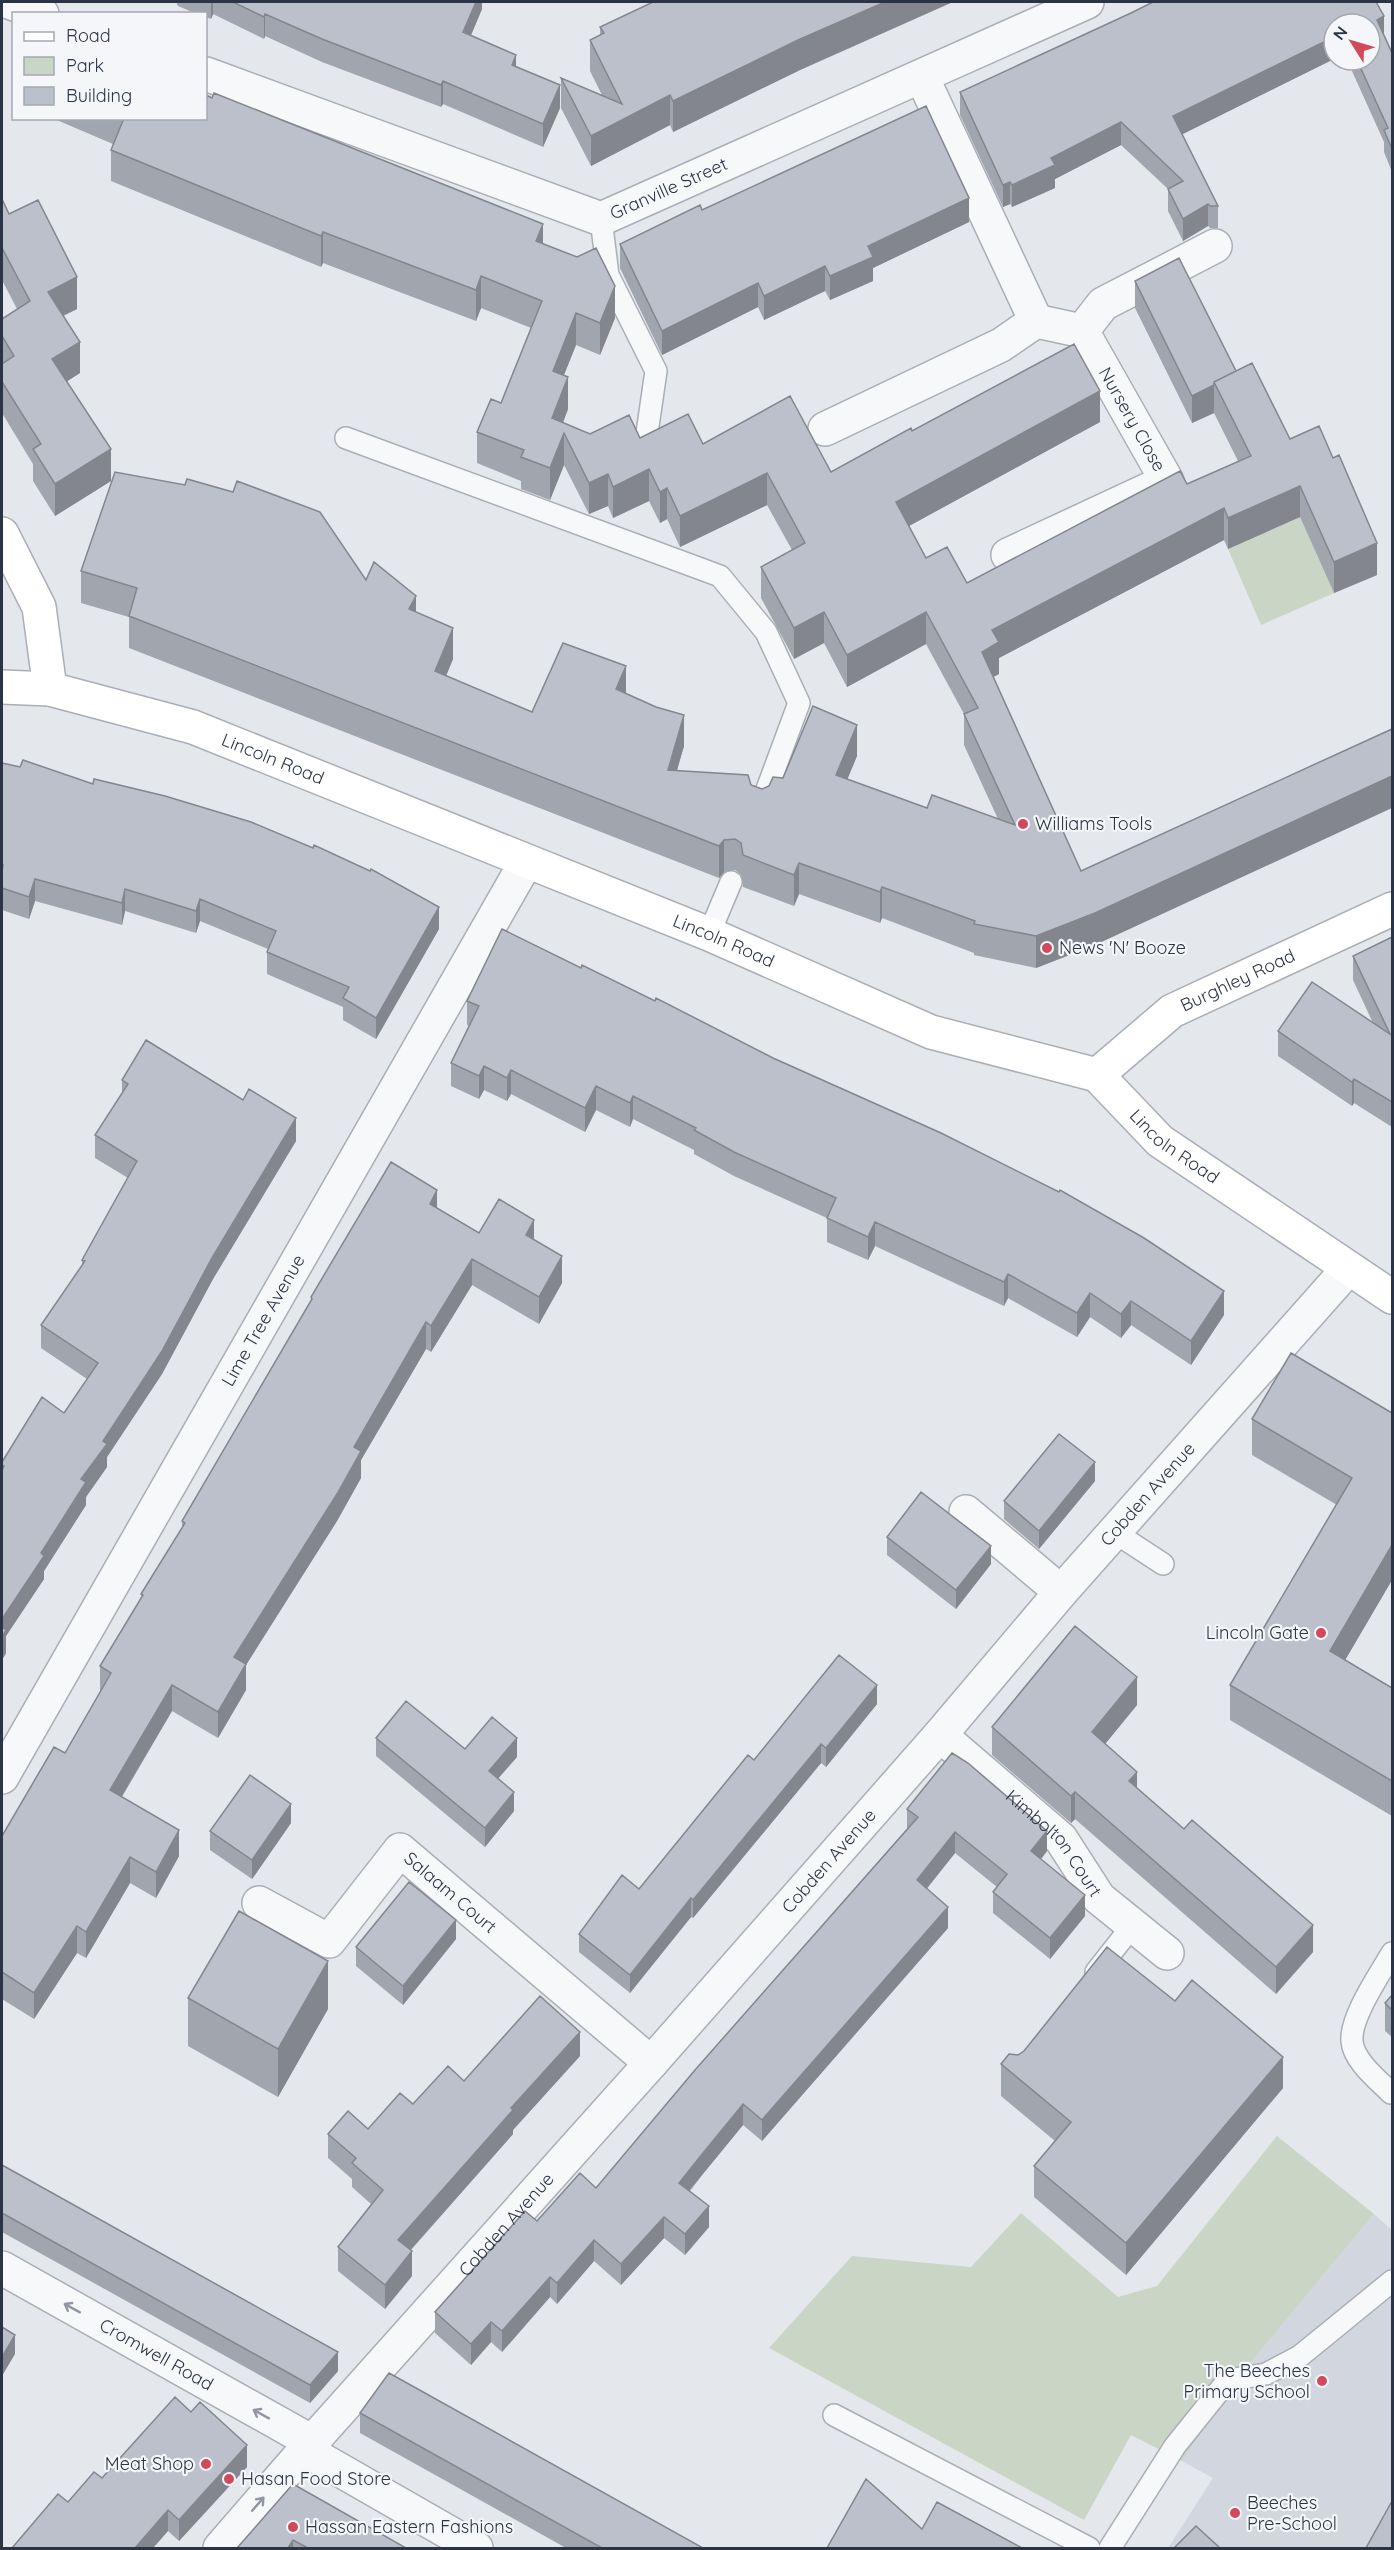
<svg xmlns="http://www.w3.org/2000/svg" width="1394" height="2550" font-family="Quicksand,sans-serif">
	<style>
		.built { fill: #d2d6de }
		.green { fill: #c9d6c5 }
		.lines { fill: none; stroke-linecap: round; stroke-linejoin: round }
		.lane-casing { stroke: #a9aeb7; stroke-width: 24 }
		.street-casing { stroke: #a9aeb7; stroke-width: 36 }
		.secondary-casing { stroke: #a9aeb7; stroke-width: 36 }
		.lane { stroke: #f7f8fa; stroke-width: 21 }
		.street { stroke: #f7f8fa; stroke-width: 33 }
		.secondary { stroke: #fff; stroke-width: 33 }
		.wall { fill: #a1a5ae }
		.shaded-wall { fill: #83868d }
		.building { fill: #bbc0ca; stroke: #83868d; stroke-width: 1.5 }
		.oneway { stroke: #9196a0 }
		.poi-dot { fill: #d1495b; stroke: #f4f6f9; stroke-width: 2 }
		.labels { text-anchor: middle; stroke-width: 4.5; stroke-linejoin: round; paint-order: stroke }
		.street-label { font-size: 18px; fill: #2b3445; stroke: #f4f6f9 }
		.poi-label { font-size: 18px; fill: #2b3445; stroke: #f4f6f9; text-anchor: start }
	</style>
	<rect width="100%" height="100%" fill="#e4e7ec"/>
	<path class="built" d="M1374,2214L1392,2230V2548H1168L1213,2478L1182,2461L1247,2367Z"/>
	<path class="green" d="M1300,517L1334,593L1261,625L1228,549Z
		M1277,2136L1374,2214L1247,2367L1182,2461L1131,2435L1084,2520L769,2348L852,2256L971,2267L1021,2213L1118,2297L1157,2286Z"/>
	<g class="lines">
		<defs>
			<path id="lane" d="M601,219L608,275L656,371L647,433
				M346,438L720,576L766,632L799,703L760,808
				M709,934L731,882
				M1114,1532L1163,1564
				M1096,1972L1133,1925
				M1391,2093C1378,2080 1353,2060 1352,2041C1350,2017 1380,1974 1392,1953
				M834,2415L1089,2548
				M1110,2548L1175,2446L1228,2380L1266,2374L1300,2356L1392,2281"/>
			<g id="street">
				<path d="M9,2L42,14"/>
				<path id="s1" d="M206,74L601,219L1087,2"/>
				<path id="s2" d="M922,77L1036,321L1082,331L1167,481L1008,555"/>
				<path d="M1082,331L1103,304L1215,246"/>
				<path d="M825,429L1001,345L1036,321"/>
				<path d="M966,1512L1061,1592"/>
				<path id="s3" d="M940,1735L1061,1839L1099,1898L1167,1953"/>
				<path id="s4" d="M2,1777L526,862"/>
				<path id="s5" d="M259,1903L329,1941L400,1850L651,2063"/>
				<path id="s6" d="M2,2268L312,2442"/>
				<path d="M305,2450L476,2548"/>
				<path id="s7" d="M220,2548L312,2442L651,2063L940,1735L1061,1592L1348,1269"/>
			</g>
			<g id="secondary">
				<path d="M2,534L39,607L50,689"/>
				<path id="s8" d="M2,687L50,689L193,727L709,934L931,1032L1097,1075L1160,1141L1392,1297"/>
				<path id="s9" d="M1097,1075L1172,1011L1392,909"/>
			</g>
		</defs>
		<use href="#lane" class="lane-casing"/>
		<use href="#street" class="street-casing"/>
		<use href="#secondary" class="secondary-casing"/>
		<use href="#lane" class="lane"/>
		<use href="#street" class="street"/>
		<use href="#secondary" class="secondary"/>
	</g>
	<path class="wall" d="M176,2H482V9L471,35L516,66L560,108L543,147L443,104L441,107L322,62L265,36L264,39L213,14L211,19L206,17V14H197L178,6Z
		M1153,2H1376L1384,16V34L1392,53V172L1384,152V142L1347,60H1370V24H1334V59L1182,134L1218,206V228H1210L1208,226L1183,241L1168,211V189L1121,145L1055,179V188L1012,207L1010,204L1003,207L960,115V92L1131,13Z
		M600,27L798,71L673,132L670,125L591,166L561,108V78L602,95L590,71V40L600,35Z
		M52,118H206L543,244L615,318L600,355L576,345L564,375L568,409L563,423L590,434L640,438L703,444L831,472L912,431L1100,422L909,526L926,558L967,583L1238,461L1214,413L1192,423L1135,308V281L1236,371L1290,439L1377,575L1334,593L1300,517L1228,549L1224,540L999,658V674L993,677L1095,945L1036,968L974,955V953L882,918L880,923L799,894L794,906L743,887L741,875L735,870L724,872L719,878L129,648V617L81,603V571L366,580L416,612L453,659L446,676L532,712L626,694L684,746L677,770L751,785L762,789L783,778L857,756L847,779L927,808L998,819L964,745V714L926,644L847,687L824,643L794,659L761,598V567L792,550L767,505L680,547L667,519L660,523L649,501L613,518L608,506L589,514L564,465L550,500L521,489V481L477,463V432L501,403L531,328L481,308L476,321L323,263L321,267L111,181V150L113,144Z
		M2,199L9,214L77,309L63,316L80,373L67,381L111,481L55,516L33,481V464L2,413V319L17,309L2,280Z
		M702,210L969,222L873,268V281L830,300L825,291L764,320L758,307L662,355L620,268V244Z
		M2,763L439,929L376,1039L343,1020V1007L267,974V952L268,949L200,921L196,933L125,911L122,925L35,901L29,919L2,910Z
		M1392,937V1127L1354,1103L1352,1106L1278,1056V1031L1373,1023L1353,980V956Z
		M467,1001L1224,1315L1191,1365L1131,1325L1121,1338L1090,1317L1077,1337L1008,1298L1004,1306L875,1246L868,1260L827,1242V1218L734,1176L694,1154V1150L633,1119L630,1127L596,1110L585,1132L511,1094L507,1101L484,1090L479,1099L451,1086V1063L469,1026L467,1025Z
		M122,1080L296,1141L213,1279L162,1374L107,1457V1467L86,1497V1505L44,1571V1579L6,1636V1653L2,1660V1462L64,1413L87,1379L41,1348V1325L82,1266V1260L128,1178L95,1158V1135L122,1094Z
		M437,1209L479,1233L534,1240L562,1283L539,1324L472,1285L431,1352L426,1349L361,1460V1478L337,1521L246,1665V1690L218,1738L172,1711L122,1797L179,1856L156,1898L130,1883L86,1958L77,1953L34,2019L2,1999V1836L65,1753L100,1692V1666L141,1598V1594L182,1528V1521L311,1301V1297Z
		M1392,1413V1580L1345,1660L1392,1688V1816L1230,1720V1685L1337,1505L1252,1455V1419Z
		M1095,1481L1039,1549L1004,1519V1501Z
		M887,1537L991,1564L956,1609L887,1555Z
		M877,1704L826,1767L821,1763L693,1918L691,1917L630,1993L579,1952V1934L639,1889L754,1760Z
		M1137,1705L1105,1744L1137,1788L1313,1952L1276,1994L1075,1819L1071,1823L992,1755V1727Z
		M376,1738L517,1757L498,1778L514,1811L485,1847L376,1756Z
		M907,1809L1047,1851L1041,1859L1085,1916L1050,1959L993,1913V1892L997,1887L955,1853L927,1888L948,1928L762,2141L743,2125L703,2174L690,2191L709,2227L685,2255L664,2238L621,2285L594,2261L557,2304L550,2297L502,2352L491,2342L471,2365L435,2333V2312L537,2221L596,2188L907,1829Z
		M291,1823L252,1879L210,1850V1831Z
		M456,1939L403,2005L356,1966V1947Z
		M1392,1995V2037L1385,2031V2003Z
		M188,1998L328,2009L278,2097L188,2046Z
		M580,2056L513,2130V2134L411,2250L412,2276L385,2309L338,2271V2247L371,2204L352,2187V2179L328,2158V2134L368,2129L464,2081Z
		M1001,2064L1283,2088L1126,2275L1034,2197V2166L1055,2141L1001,2096Z
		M2,2165L338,2371L310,2403L2,2232Z
		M360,2413L703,2548H566L360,2433Z
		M247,2467L179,2541L168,2531L153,2548H12L68,2502L102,2478Z
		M293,2484L406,2548H237Z"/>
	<path class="shaded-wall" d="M211,2H213V14L211,19Z
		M476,2H482V9L463,54V32Z
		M885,2H953L798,71L673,132V101L798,40Z
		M265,14V36L264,39V17Z
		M1384,16V38L1377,20Z
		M1334,37V59L1173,139V116Z
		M516,55V78L512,65Z
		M443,81V104L441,107V85Z
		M560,85V108L543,147V124Z
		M670,95V125L591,166V136Z
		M1121,122V145L1055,179V188L1012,207V185L1051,158Z
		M1010,182V204L1003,207V185Z
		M969,198V222L873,268V281L830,300V276L868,246Z
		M1208,204V226L1183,241V219Z
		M543,224V256L536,241Z
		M323,232V263L321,267V236Z
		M825,266V291L764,320V296Z
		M481,276V308L476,321V290Z
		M77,277V309L48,323V292Z
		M758,283V307L662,355V331Z
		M615,286V318L600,355V323Z
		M576,313V345L553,402V371Z
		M80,342V373L52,391V359Z
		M568,377V409L552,450V418Z
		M1214,385V413L1192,423V396Z
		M1100,391V422L896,533V502Z
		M564,433V465L550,500V468Z
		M111,449V481L55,516V484Z
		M649,469V501L613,518V487Z
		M767,473V505L680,547V516Z
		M608,474V506L589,514V483Z
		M1300,486V517L1228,549V518Z
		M667,488V519L660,523V492Z
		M1224,508V540L999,658V674L982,683V652L992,630Z
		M1377,543V575L1334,593V562Z
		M416,596V627L409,609Z
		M824,612V643L794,659V628Z
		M926,612V644L847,687V655Z
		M453,628V659L435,702V671Z
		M626,666V697L616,689Z
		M684,715V746L668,801V770Z
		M857,725V756L836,807V775Z
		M1392,776V808L1095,945L1036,968V936Z
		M724,840V872L719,878V846Z
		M799,863V894L794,906V875Z
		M35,879V901L29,919V897Z
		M882,887V918L880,923V892Z
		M125,889V911L122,925V903Z
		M200,899V921L196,933V911Z
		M439,907V929L376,1039V1018Z
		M484,1066V1090L479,1099V1076Z
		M511,1070V1094L507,1101V1078Z
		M1354,1079V1103L1352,1106V1082Z
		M596,1086V1110L585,1132V1108Z
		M633,1096V1119L630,1127V1103Z
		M296,1118V1141L213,1279L162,1374L107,1457V1467L86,1497V1505L44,1571V1579L6,1636V1653L2,1660V1619L41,1553L103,1441Z
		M437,1190V1216L430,1204Z
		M534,1220V1246L526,1235Z
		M875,1222V1246L868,1260V1237Z
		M562,1256V1283L539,1324V1297Z
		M472,1259V1285L431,1352V1326Z
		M1008,1274V1298L1004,1306V1282Z
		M1224,1291V1315L1191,1365V1341Z
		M1090,1293V1317L1077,1337V1313Z
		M1131,1301V1325L1121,1338V1314Z
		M426,1322V1349L361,1460V1478L337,1521L246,1665V1690L218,1738V1712L234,1657L354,1447Z
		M1095,1462V1481L1039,1549V1531Z
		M1392,1545V1580L1330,1686V1651Z
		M991,1546V1564L956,1609V1590Z
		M1137,1677V1705L1092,1760V1732Z
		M172,1685V1711L110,1816V1790Z
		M877,1685V1704L826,1767V1748Z
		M517,1738V1757L489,1789V1771Z
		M821,1744V1763L693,1918V1900Z
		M1137,1772V1799L1129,1781Z
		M514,1792V1811L485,1847V1828Z
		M1075,1792V1819L1071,1823V1796Z
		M291,1804V1823L252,1879V1860Z
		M179,1830V1856L156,1898V1872Z
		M1047,1831V1851L1031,1872V1851Z
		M955,1832V1853L917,1901V1880Z
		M130,1857V1883L86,1958V1932Z
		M1085,1895V1916L1050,1959V1938Z
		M691,1898V1917L630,1993V1975Z
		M948,1907V1928L762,2141V2120Z
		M456,1920V1939L403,2005V1986Z
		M1313,1925V1952L1276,1994V1967Z
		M77,1926V1953L34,2019V1993Z
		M328,1961V2009L278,2097V2049Z
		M580,2032V2056L513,2130V2134L398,2264V2240L511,2108Z
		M1283,2057V2088L1126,2275V2243Z
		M743,2104V2125L679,2203V2183Z
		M709,2206V2227L685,2255V2234Z
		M664,2217V2238L621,2285V2264Z
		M594,2240V2261L557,2304V2283Z
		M412,2251V2276L385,2309V2285Z
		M550,2277V2297L502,2352V2331Z
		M491,2322V2342L471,2365V2344Z
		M15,2335V2354L2,2376V2357Z
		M338,2352V2371L310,2403V2385Z
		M247,2445V2467L179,2541V2520Z
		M168,2510V2531L153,2548H135Z
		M293,2540V2548H288Z"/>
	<path class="building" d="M233,2H476L463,32L516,55L512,65L560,85L543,124L443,81L441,85L322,39L265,14L264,17Z
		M653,2H885L798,40L673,101L670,95L591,136L561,78L622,104L590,40L604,33L600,27Z
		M1153,2H1376L1384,16L1377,20L1392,53V149L1384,130L1388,128L1357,60H1370V24H1334V37L1173,116L1218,206H1210L1208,204L1183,219L1168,189L1183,181L1121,122L1051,158L1055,165L1012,185L1010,182L1003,185L960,92L1131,13Z
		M214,93L543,224L536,241L577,257L596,248L615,286L600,323L576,313L553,371L568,377L552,418L590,434L629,415L640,438L688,414L703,444L790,396L831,472L911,428L912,431L1074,344L1100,391L896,502L926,558L947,547L967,583L1180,471L1187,484L1251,456L1214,382L1252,363L1290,439L1319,426L1333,458L1339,455L1377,543L1334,562L1300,486L1228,518L1224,508L992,630L999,642L982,652L1081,871L1392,729V776L1095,913L1036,936L974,924L975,921L882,887L880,892L799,863L794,875L743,855L741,843L735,839L724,840L719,846L129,616L137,588L81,571L115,472L185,485L187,479L233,492L237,481L320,512L366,580L374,562L416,596L409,609L453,628L435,671L532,712L563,643L626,666L616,689L656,707L684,715L668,770L748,775L751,785L762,789L769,786L773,777L783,778L813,706L857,725L836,775L927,808L932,795L1015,825L964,714L978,708L926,612L847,655L824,612L794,628L761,567L805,543L767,473L680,516L667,488L660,492L649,469L613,487L608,474L589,483L564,433L550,468L521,457L524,450L477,432L491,399L501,403L542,301L481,276L476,290L323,232L321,236L111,150L124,118H206V95L212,98Z
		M926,106L969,198L868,246L873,257L830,276L825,266L764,296L758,283L662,331L620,244L700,205L702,210Z
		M2,199L9,214L38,200L77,277L48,292L80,342L52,359L111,449L55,484L33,449L41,444L2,382V364L14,356L2,336V319L30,301L2,248Z
		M1179,258L1236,371L1214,382V385L1192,396L1135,281Z
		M23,760L93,784L94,779L165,796L251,822L313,848L314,845L370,871L371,869L439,907L376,1018L343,998L349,987L267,952L276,931L200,899L196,911L125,889L122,903L35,879L29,897L2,888V871L3,865H2V763L20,767Z
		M502,929L581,968L582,965L655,1001L656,998L773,1058L941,1133L1059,1192L1060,1190L1144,1238L1224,1291L1191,1341L1131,1301L1121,1314L1090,1293L1077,1313L1008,1274L1004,1282L875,1222L868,1237L827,1218L836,1198L734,1152L694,1130L696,1128L633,1096L630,1103L596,1086L585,1108L511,1070L507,1078L484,1066L479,1076L451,1063L479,1006L467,1001Z
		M1392,937V1102L1354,1079L1352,1082L1278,1031L1312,982L1390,1034L1353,956Z
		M146,1040L243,1100L249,1089L296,1118L213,1256L162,1351L103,1441L107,1444L81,1479L86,1482L41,1553L44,1556L2,1619V1470L4,1466L2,1465V1462L42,1397L64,1413L98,1363L41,1325L85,1261L82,1260L137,1161L95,1135L128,1084L122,1080Z
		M391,1162L437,1190L430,1204L479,1233L499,1199L534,1220L526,1235L562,1256L539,1297L472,1259L431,1326L426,1322L354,1447L361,1451L337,1494L234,1657L246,1664L218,1712L172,1685L110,1790L179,1830L156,1872L130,1857L86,1932L77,1926L34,1993L2,1972V1836L54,1747L65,1753L111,1673L100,1666L143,1595L141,1594L185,1523L182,1521L312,1299L311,1297Z
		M1291,1353L1392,1413V1545L1330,1651L1392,1688V1781L1230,1685L1352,1478L1252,1419Z
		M1059,1434L1095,1462L1039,1531L1004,1501Z
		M921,1492L991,1546L956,1590L887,1537Z
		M1075,1626L1137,1677L1092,1732L1137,1772L1129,1781L1184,1829L1192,1820L1313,1925L1276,1967L1075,1792L1071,1796L992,1727Z
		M2,1627L6,1630L2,1637Z
		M839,1655L877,1685L826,1748L821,1744L693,1900L691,1898L630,1975L579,1934L622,1875L639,1889L748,1755L754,1760Z
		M406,1701L465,1749L492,1717L517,1738L489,1771L514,1792L485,1828L376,1738Z
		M952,1753L968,1763L1047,1831L1031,1851L1085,1895L1050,1938L993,1892L1007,1874L955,1832L917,1880L948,1907L762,2120L743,2104L703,2153L679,2183L709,2206L685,2234L664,2217L621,2264L594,2240L557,2283L550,2277L502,2331L491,2322L471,2344L435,2312L525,2211L537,2221L580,2173L596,2188L695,2070L918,1817L907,1809Z
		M250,1775L291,1804L252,1860L210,1831Z
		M409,1882L456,1920L403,1986L356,1947Z
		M239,1911L328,1961L278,2049L188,1998Z
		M1107,1947L1175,2001L1192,1980L1283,2057L1126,2243L1034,2166L1071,2122L1001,2064L1009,2054L1018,2055L1024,2051Z
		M1392,1995V2010L1385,2003Z
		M540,1996L580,2032L511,2108L513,2110L398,2240L412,2251L385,2285L338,2247L383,2190L352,2163L356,2158L328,2134L348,2111L368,2129L400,2093L413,2104L448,2066L464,2081Z
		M2,2165L338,2352L310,2385L2,2213Z
		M2,2327L15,2335L2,2357Z
		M389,2373L703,2548H602L360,2413Z
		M175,2397L191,2412L200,2402L247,2445L179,2520L168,2510L135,2548H12L58,2494L68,2502L94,2472L102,2478Z
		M866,2479L922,2529L937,2502L1022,2548H827Z
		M293,2484L406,2548H308L293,2540L288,2548H237Z
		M1392,2501V2548H1366Z
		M1196,2526L1220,2548H1174Z"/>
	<defs><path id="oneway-shaft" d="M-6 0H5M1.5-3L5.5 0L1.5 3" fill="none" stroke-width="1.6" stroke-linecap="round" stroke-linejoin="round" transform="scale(1.5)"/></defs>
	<g class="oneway">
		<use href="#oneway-shaft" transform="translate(72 2308) rotate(-151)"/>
		<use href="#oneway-shaft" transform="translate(261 2414) rotate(-151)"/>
		<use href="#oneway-shaft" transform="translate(258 2504) rotate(-49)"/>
	</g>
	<g class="poi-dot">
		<circle cx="1023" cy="824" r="6"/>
		<circle cx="1047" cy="948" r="6"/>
		<circle cx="1321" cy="1633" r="6"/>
		<circle cx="1322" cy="2381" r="6"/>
		<circle cx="206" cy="2464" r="6"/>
		<circle cx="229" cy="2479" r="6"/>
		<circle cx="1235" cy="2513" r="6"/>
		<circle cx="293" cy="2527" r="6"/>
	</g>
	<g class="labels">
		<g class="street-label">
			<text dy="6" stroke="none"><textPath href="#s1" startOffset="495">Granville Street</textPath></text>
			<text dy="6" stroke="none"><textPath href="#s2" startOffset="418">Nursery Close</textPath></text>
			<text dy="6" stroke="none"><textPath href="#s8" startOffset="282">Lincoln Road</textPath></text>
			<text dy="6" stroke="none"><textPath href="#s8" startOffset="768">Lincoln Road</textPath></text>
			<text dy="6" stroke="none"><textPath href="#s9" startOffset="171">Burghley Road</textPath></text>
			<text dy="6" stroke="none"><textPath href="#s8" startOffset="1272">Lincoln Road</textPath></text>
			<text dy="6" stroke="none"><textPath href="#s4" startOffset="526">Lime Tree Avenue</textPath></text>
			<text dy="6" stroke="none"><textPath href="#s7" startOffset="1404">Cobden Avenue</textPath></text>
			<text dy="6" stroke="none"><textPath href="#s3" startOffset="158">Kimbolton Court</textPath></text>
			<text dy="6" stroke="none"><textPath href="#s7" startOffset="918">Cobden Avenue</textPath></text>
			<text dy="6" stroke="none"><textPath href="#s5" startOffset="261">Salaam Court</textPath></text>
			<text dy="6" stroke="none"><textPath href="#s7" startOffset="432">Cobden Avenue</textPath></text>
			<text dy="6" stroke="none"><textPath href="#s6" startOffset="177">Cromwell Road</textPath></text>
		</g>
		<g class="poi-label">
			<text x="1035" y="830">Williams Tools</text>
			<text x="1059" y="954">News 'N' Booze</text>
			<text x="1309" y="1639" text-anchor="end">Lincoln Gate</text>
			<text x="1310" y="2377" text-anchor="end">The Beeches<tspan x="1310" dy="21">Primary School</tspan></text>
			<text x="194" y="2470" text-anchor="end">Meat Shop</text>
			<text x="241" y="2485">Hasan Food Store</text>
			<text x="1247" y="2509">Beeches<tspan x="1247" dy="21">Pre-School</tspan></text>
			<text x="305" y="2533">Hassan Eastern Fashions</text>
		</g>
	</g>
	<rect width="1394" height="2550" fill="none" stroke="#2b3445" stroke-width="6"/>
	<rect x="12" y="12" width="195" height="108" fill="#f4f6f9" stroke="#a4a8b1" stroke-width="1.5"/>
	<rect x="24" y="32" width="30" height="9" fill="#ffffff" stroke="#a4a8b1" stroke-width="1.5"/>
	<text x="66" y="42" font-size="18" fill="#2b3445">Road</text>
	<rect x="24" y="57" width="30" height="18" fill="#c9d6c5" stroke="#a4a8b1" stroke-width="1.5"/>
	<text x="66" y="72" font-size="18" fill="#2b3445">Park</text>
	<rect x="24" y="87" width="30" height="18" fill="#bbc0ca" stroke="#a4a8b1" stroke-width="1.5"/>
	<text x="66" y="102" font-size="18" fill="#2b3445">Building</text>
	<g transform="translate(1352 42) rotate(307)"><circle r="28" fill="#f4f6f9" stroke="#a4a8b1" stroke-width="1.5"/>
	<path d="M0-4.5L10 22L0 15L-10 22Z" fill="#d1495b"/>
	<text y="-9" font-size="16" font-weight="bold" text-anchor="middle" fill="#2b3445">N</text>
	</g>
</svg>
